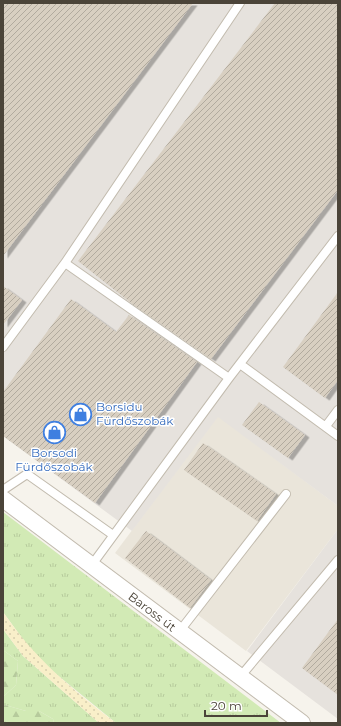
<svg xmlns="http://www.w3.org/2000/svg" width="341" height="726" font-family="Montserrat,sans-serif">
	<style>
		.residential { fill: #eae5da }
		.industrial { fill: #e6e2dd }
		.grass { fill: url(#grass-tufts) }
		.forest { fill: url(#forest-firs) }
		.sand { fill: url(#sand-dots) }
		.building { fill: url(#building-hatch); filter: url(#shadow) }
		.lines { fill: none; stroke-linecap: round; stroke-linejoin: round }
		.service-casing { stroke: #c2bbae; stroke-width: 10 }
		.minor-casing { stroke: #c2bbae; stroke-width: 18 }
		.service { stroke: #fff; stroke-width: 8 }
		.minor { stroke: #fff; stroke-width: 16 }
		.labels { text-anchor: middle; stroke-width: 3; stroke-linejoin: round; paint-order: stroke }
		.shop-label { font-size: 12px; fill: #366cbe; stroke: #fff; text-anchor: start }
		.street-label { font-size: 12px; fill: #4b4439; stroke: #fff }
	</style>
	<defs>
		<pattern id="grass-tufts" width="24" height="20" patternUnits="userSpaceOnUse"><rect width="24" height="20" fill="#d2eab5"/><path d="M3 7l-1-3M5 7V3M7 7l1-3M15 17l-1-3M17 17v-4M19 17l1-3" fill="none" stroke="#b6ca9c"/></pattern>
		<pattern id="forest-firs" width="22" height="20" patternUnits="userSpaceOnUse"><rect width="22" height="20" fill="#d2eab5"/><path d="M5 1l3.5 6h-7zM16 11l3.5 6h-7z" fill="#b6ca9c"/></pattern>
		<pattern id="sand-dots" width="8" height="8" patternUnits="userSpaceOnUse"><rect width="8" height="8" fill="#f9efc9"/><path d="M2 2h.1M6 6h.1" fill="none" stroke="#d7cead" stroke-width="1.8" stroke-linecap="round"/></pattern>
		<pattern id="building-hatch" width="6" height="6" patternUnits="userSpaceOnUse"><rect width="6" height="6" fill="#d8cfc1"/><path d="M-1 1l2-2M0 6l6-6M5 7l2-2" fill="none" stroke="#b1aa9e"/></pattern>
		<filter id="shadow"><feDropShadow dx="4.5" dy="2.5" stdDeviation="0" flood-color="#0004"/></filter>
	</defs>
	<rect width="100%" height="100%" fill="#f6f3ec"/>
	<path class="residential" d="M218,416L338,506V529L246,651L115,553Z"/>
	<path class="industrial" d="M3,3H338V506L218,417L132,531L3,436Z
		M338,529V719L247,651Z"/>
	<path class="grass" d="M3,512L281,723H116L50,669L30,649L3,612Z
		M3,629L23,656L99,723H54L53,719L39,711H26L5,705L3,706V697L16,685L18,661L3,650Z"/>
	<path class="forest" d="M3,650L18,661L16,685L3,697Z
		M5,705L26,711H39L53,719L54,723H3V706Z"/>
	<path class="sand" d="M3,612C35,659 72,689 116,723H99L23,656L3,629Z"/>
	<path class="building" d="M3,3H193L3,256Z
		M275,3H338V190L211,359L135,306L78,261Z
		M3,286L22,300L3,325Z
		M338,292V380L325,398L283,367Z
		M71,299L116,332L129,315L197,362L95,503L3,436V392Z
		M259,402L305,435L288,458L242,425Z
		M203,443L276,494L257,521L184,470Z
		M146,531L211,580L190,608L125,558Z
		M338,619V695L302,668Z"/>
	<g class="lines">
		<defs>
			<path id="service" d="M3,347L65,263
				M240,364L338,436
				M229,378L65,263L240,3
				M326,426L338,410
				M3,490L27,474L113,535
				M91,566L229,378L338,236
				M179,632L286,494
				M240,677L338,560"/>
			<path id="minor" d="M3,499L302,723"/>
		</defs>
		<use href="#service" class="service-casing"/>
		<use href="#minor" class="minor-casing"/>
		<use href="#service" class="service"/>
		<use href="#minor" class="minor"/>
	</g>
	<defs>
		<symbol id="shop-ring" viewBox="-11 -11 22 22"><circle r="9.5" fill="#fff" stroke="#3f7fe0" stroke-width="1.5"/><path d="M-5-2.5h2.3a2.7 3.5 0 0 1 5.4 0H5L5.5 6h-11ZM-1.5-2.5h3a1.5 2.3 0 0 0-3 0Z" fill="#3f7fe0"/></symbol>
	</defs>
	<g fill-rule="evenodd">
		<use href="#shop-ring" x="68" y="402" width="25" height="25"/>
		<use href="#shop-ring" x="42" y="420" width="25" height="25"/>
	</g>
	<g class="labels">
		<g class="shop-label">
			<text x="96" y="411">Borsidu<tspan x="96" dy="14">Fürdőszobák</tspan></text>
			<text x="54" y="457" text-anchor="middle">Borsodi<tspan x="54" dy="14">Fürdőszobák</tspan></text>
		</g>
		<g class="street-label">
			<text transform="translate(152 612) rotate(37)" y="4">Baross út</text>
		</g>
	</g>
	<rect width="341" height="726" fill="none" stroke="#4b4439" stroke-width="8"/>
	<path d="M205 710v6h62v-6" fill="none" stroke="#4b4439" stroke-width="2"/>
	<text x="211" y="710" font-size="12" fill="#4b4439" stroke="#ffffff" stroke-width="3" paint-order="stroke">20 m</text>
</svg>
